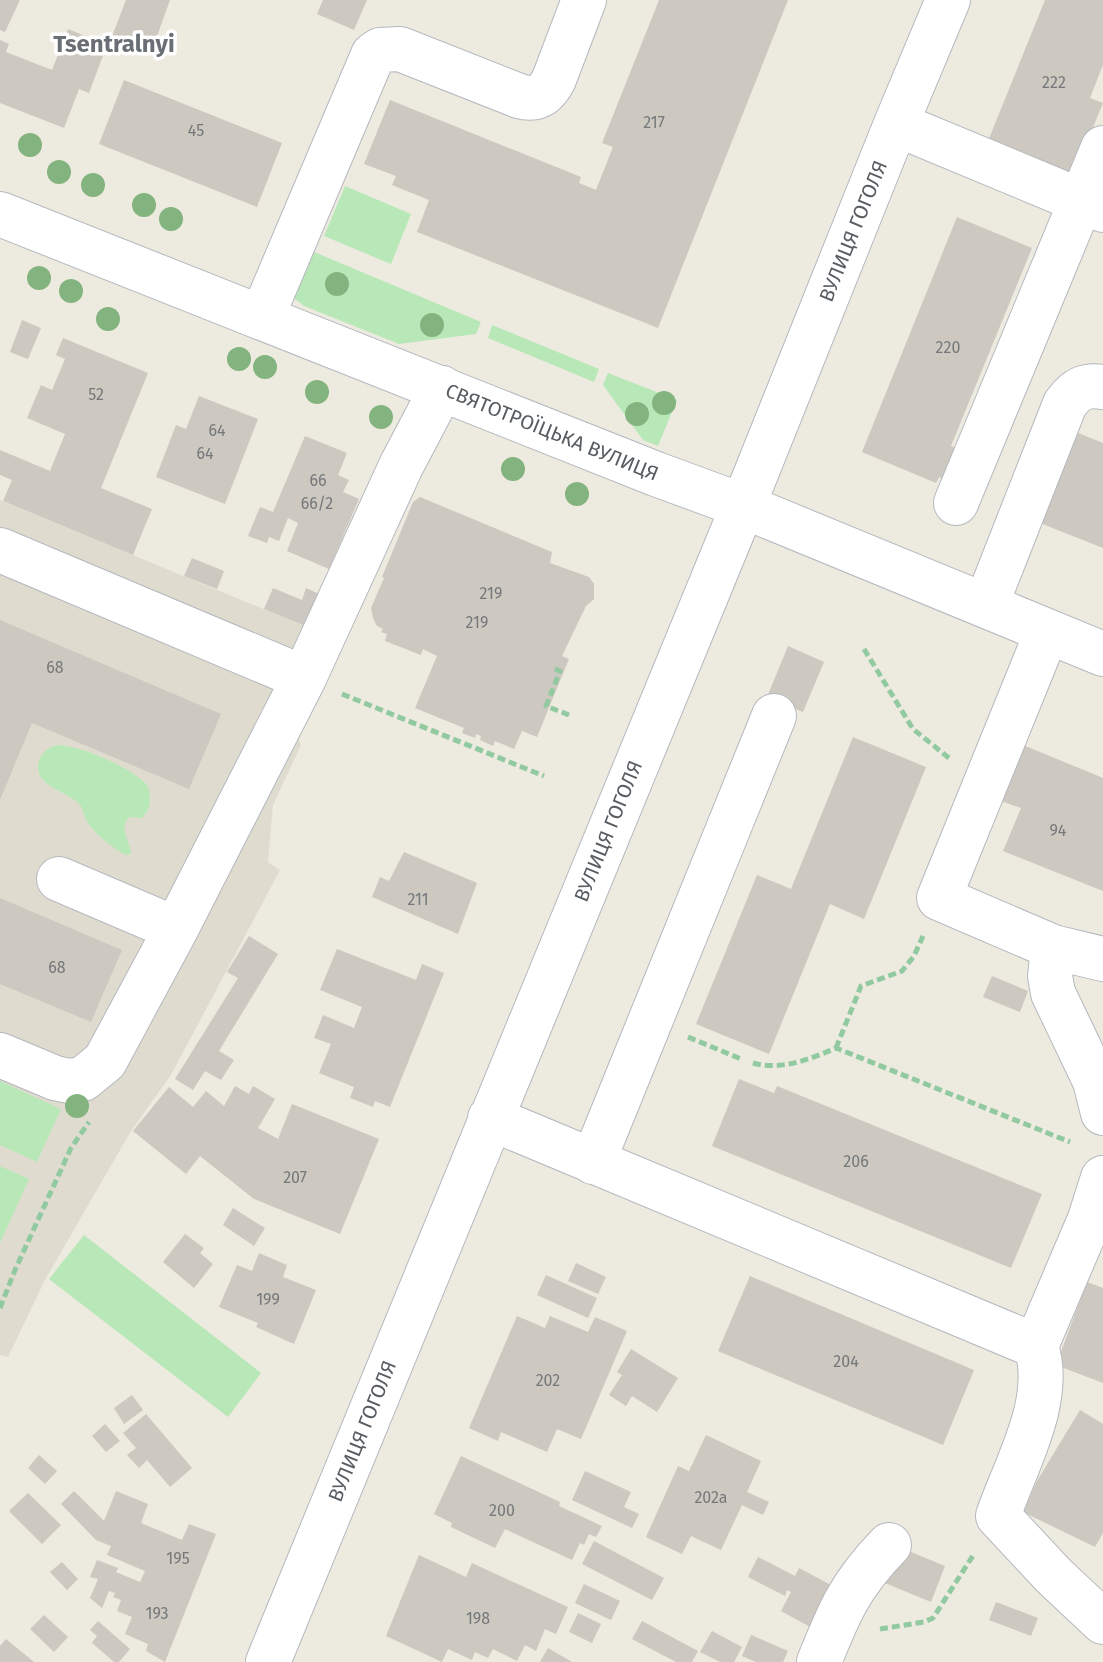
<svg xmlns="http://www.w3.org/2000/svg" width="1103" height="1662" font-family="'Fira Sans',sans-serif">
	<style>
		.education { fill: #dfdccf }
		.green { fill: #b9e8b8 }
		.building { fill: #cdc8c0 }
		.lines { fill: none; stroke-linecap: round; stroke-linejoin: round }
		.minor-casing { stroke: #b5b8be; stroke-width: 46 }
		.path { stroke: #91c9a0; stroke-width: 5; stroke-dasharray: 8 4; stroke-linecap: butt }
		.minor { stroke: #fff; stroke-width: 44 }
		.tree { fill: #83b37e }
		.labels { text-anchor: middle; stroke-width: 7; stroke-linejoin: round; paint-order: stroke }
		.number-label { font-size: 16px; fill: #75787a }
		.street-label { font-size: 20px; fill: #585d62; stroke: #fff }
		.quarter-label { font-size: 24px; font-weight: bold; fill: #696f74; stroke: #fff }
	</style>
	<rect width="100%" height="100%" fill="#edeadf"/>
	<path class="education" d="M0,500L336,639L298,735L301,745L273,805L268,862L280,870L171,1075L131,1131L45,1280L8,1357L0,1355Z"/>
	<path class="green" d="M345,186L411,214L391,264L324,236Z
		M307,249L481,322L476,334L399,344L304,306L294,298Z
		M492,325L599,369L594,382L488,338Z
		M608,373L677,400L658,446L643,440L603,385Z
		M57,745C82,746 131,767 148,786C151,800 152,807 142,818L129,817C118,831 131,841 131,854L125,855C112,847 95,835 87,821C83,816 84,809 79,804C67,790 32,787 39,761C41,753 49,747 57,745Z
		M0,1081L61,1109L37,1162L0,1145Z
		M0,1166L29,1179L0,1243Z
		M84,1235L261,1373L228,1417L49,1279Z"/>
	<path class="building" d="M0,0H20L5,32L0,30Z
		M126,0H170L151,53L111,39Z
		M323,0H367L354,30L317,14Z
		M659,0H788L658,328L417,232L429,200L392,185L396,176L364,164L390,100L581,177L579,183L596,190L613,147L602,143Z
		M1045,0H1103V65L1090,98L1103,103L1073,176L988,141Z
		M68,29L107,45L89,93L79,89L64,128L0,103V40L9,44L6,52L52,70Z
		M124,80L282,143L257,207L99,144Z
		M957,217L1032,248L951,446L963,451L951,482L939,477L936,483L862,452Z
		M22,320L41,328L28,359L10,352Z
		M63,338L148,373L101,488L152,509L133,555L3,501L12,480L0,475V450L50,471L65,434L27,418L41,385L52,390L65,359L56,355Z
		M199,396L258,419L225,504L156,477L176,425L186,429Z
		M1071,430L1103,443V548L1035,521Z
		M305,436L347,453L338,475L349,480L343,492L359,499L329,569L287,551L298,523L288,518L279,541L269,537L267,543L248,536L260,507L273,512Z
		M420,497L552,552L550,563L589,577L594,584V599L586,606L562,656L569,659L537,737L522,731L514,749L495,741L493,746L480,740L481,736L476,734L475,738L462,733L464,728L415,708L437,656L423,649L421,655L385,641L387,634L381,632L383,629L377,626L373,618L371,608L384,578L382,577L413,502Z
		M192,558L224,571L217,589L184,576Z
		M273,588L302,600L306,588L328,598L315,630L264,609Z
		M0,620L221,714L189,789L32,723L0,800Z
		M788,646L824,662L803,712L767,697Z
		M853,737L926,767L864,919L830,904L769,1054L696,1024L757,875L791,889Z
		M1023,745L1103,778V891L1003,851L1021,808L1001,801Z
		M404,852L477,883L458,934L372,897L380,877L389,881Z
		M0,898L122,950L91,1022L0,984Z
		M249,936L278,954L219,1051L234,1060L221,1080L205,1071L193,1090L175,1079L238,978L227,972Z
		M337,949L416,980L422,964L444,973L390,1107L375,1101L373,1107L350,1098L354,1087L319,1073L331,1044L314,1038L323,1015L354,1028L362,1007L320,990Z
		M992,976L1028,991L1020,1012L983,997Z
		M739,1079L774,1093L777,1086L1042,1194L1011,1268L712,1146Z
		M235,1086L249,1094L253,1086L275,1099L258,1128L278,1139L292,1104L379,1139L340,1234L254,1199L200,1156L186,1174L133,1131L169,1087L193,1107L206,1091L224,1106Z
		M233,1208L265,1228L254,1246L223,1225Z
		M185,1234L204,1248L200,1253L213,1264L194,1288L163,1262Z
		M259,1253L287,1265L283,1277L316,1290L294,1344L256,1327L258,1323L219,1307L237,1265L252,1271Z
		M576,1263L606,1277L598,1294L568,1281Z
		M546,1275L597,1298L588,1318L537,1295Z
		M750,1276L974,1370L943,1445L718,1351Z
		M1087,1282L1103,1288V1383L1056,1365Z
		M517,1316L545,1328L550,1316L588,1332L595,1317L627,1331L581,1439L557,1429L547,1452L501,1432L498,1441L469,1428Z
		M631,1349L678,1378L657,1412L632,1396L626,1406L609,1395L622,1375L617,1372Z
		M132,1395L143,1410L124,1424L114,1408Z
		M1080,1410L1103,1424V1533L1095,1547L1023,1512L1037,1481Z
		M146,1414L192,1468L170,1487L147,1460L139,1468L127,1455L136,1448L123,1433Z
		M105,1424L120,1441L106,1452L92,1436Z
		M706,1435L761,1461L747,1492L769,1502L763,1515L742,1505L721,1550L691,1536L682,1554L646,1537L678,1466L689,1471Z
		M39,1455L57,1471L45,1484L28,1468Z
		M461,1456L560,1502L559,1506L602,1526L596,1537L589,1534L584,1545L580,1543L572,1560L505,1529L495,1548L451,1527L452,1523L434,1514Z
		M585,1471L631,1492L624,1507L639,1514L632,1528L572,1500Z
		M74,1491L104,1521L116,1491L148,1504L141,1523L182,1540L189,1524L216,1534L165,1662L146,1651L148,1644L125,1634L132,1617L117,1611L121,1600L113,1597L115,1593L109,1591L102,1608L90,1598L98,1579L90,1577L97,1560L118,1568L116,1572L140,1582L145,1571L107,1555L111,1546L96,1540L61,1504Z
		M28,1493L61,1525L42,1544L9,1511Z
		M594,1541L664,1578L652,1600L582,1564Z
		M899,1547L945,1566L931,1602L885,1583Z
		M419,1555L466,1577L472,1563L568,1607L556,1634L545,1629L536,1651L525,1645L517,1661L493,1649L488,1658L475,1652L472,1660L448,1649L442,1662L386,1636Z
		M758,1557L795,1576L799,1568L833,1586L812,1628L781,1611L791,1592L787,1590L785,1596L748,1577Z
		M62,1562L78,1579L67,1590L50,1572Z
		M584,1584L620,1601L611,1620L575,1603Z
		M996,1602L1038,1618L1031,1636L989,1620Z
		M578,1613L601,1624L592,1643L569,1632Z
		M44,1615L68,1637L54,1652L30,1629Z
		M98,1621L130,1649L119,1662H114L92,1643L97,1636L90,1630Z
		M642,1621L698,1651L692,1662H676L632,1639Z
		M712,1631L742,1647L734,1662H720L700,1652Z
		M751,1635L788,1651L783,1662H756L742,1656Z
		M6,1639L34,1662H0V1646Z
		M548,1648L572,1662H540Z"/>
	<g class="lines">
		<defs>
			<path id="minor" d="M896,124L1103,210
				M0,214L656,474L743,506L1103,654
				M262,317L373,55L380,50L400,49L519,96C537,101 546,95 554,79L584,0
				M956,503L1103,148
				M0,550L304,678
				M986,605L1065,404C1076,389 1085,384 1103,387
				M1047,632L939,898L1053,947L1050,976L1053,993L1095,1081L1103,1113
				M59,879L176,929
				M1053,947L1103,959
				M0,1055L55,1078L69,1081L83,1079L105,1061L176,929L304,678L401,466L442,388
				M490,1118L1036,1346L1090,1219L1103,1178
				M593,1162L774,716
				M1036,1346C1054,1400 1016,1464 998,1516L1054,1576L1103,1622
				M268,1662L743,506L896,124L948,0
				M819,1662C839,1612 850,1585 889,1545"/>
		</defs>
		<use href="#minor" class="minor-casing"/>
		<path class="path" d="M864,649L913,729L949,758
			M555,669L560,671L546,706L569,715
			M342,694L544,776
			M688,1037L741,1059
			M836,1048L861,986L902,971L914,956L923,936
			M753,1063C780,1071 811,1059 836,1048L1070,1142
			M0,1308L15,1270L71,1148L89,1122
			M880,1629L924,1622L933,1618L974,1554"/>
		<use href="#minor" class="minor"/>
	</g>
	<g class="tree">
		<circle cx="30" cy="145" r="12"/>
		<circle cx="59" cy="172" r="12"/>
		<circle cx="93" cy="185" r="12"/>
		<circle cx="144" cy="205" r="12"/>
		<circle cx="171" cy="219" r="12"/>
		<circle cx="39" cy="278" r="12"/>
		<circle cx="337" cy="284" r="12"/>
		<circle cx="71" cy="291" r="12"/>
		<circle cx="108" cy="319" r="12"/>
		<circle cx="432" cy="325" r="12"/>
		<circle cx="239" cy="359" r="12"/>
		<circle cx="265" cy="367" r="12"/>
		<circle cx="317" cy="392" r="12"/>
		<circle cx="664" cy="403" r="12"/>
		<circle cx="637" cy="414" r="12"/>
		<circle cx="381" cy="417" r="12"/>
		<circle cx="513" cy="469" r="12"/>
		<circle cx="577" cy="494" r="12"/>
		<circle cx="77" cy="1106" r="12"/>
	</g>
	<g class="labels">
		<g class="number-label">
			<text x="1054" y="88">222</text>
			<text x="654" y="128">217</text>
			<text x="196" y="136">45</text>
			<text x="948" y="353">220</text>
			<text x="96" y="400">52</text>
			<text x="217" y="436">64</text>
			<text x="205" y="459">64</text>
			<text x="318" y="486">66</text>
			<text x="317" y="509">66/2</text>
			<text x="491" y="599">219</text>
			<text x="477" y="628">219</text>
			<text x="55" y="673">68</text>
			<text x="1058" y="836">94</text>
			<text x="418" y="905">211</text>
			<text x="57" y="973">68</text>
			<text x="856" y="1167">206</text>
			<text x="295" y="1183">207</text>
			<text x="268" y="1305">199</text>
			<text x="846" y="1367">204</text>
			<text x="548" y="1386">202</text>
			<text x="711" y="1503">202а</text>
			<text x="502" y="1516">200</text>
			<text x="178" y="1564">195</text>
			<text x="157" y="1619">193</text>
			<text x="478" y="1624">198</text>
		</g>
		<g class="street-label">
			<text transform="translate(853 231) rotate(-68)" y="7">ВУЛИЦЯ ГОГОЛЯ</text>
			<text transform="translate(552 432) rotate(22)" y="7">СВЯТОТРОЇЦЬКА ВУЛИЦЯ</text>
			<text transform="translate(608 831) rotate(-68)" y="7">ВУЛИЦЯ ГОГОЛЯ</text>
			<text transform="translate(362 1431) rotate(-68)" y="7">ВУЛИЦЯ ГОГОЛЯ</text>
		</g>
		<g class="quarter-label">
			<text x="114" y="52">Tsentralnyi</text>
		</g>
	</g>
</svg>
